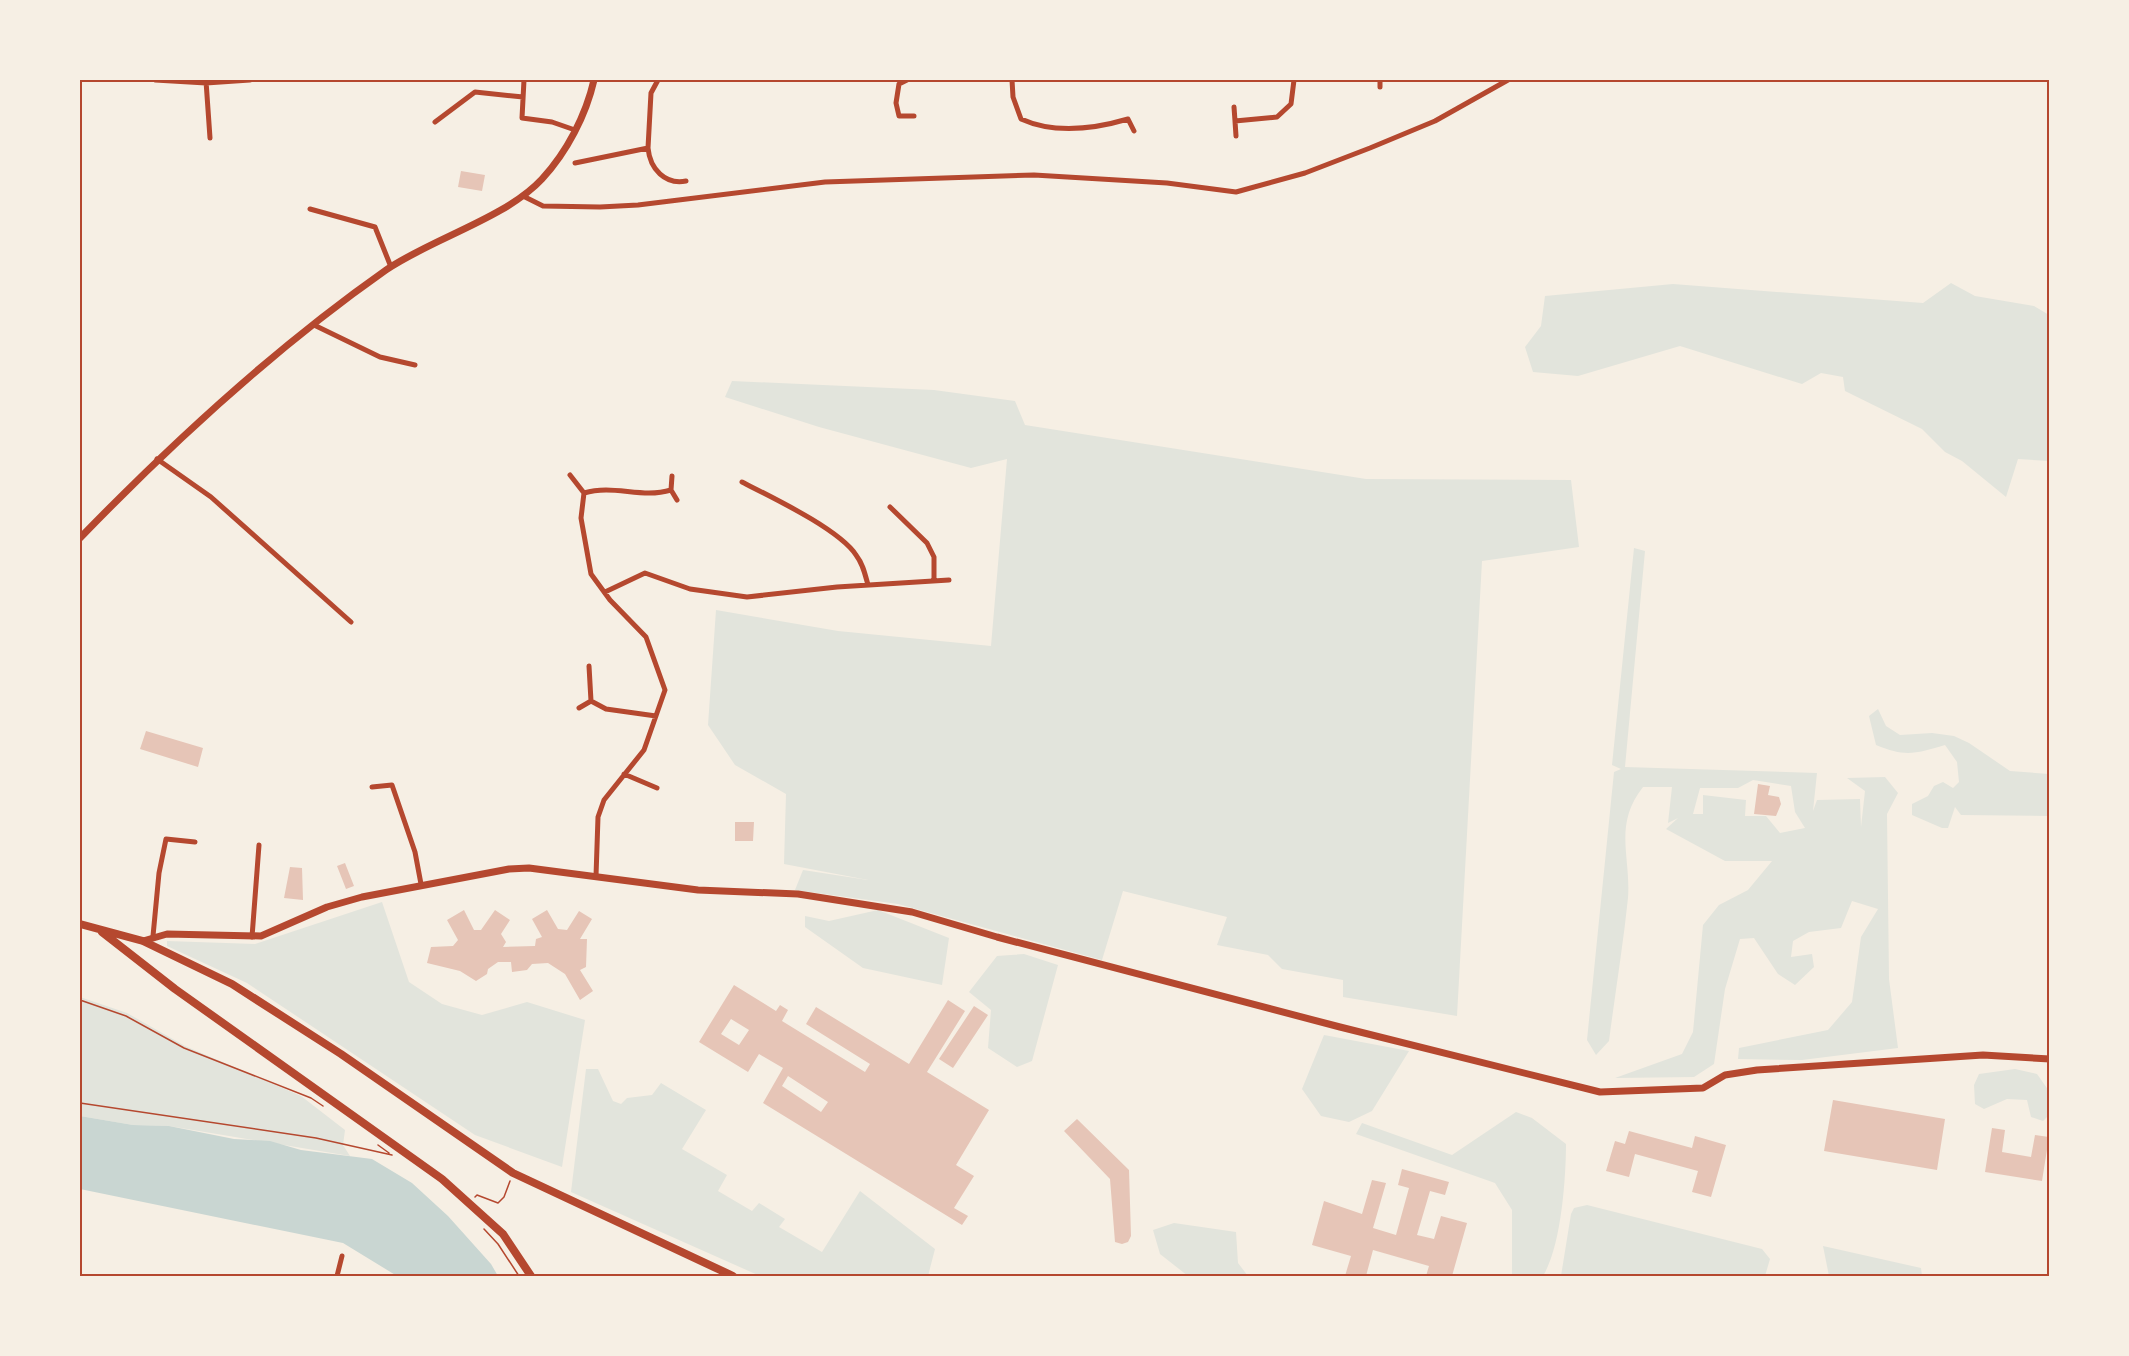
<svg xmlns="http://www.w3.org/2000/svg" width="2129" height="1356" font-family="Mulish,sans-serif">
	<style>
		.green { fill: #e2e4dc; fill-rule: evenodd }
		.water { fill: #c9d6d2 }
		.building { fill: #e6c5b7; fill-rule: evenodd }
		.lines { fill: none; stroke-linecap: round; stroke-linejoin: round }
		.path { stroke: #b5482f; stroke-width: 1.5 }
		.minor { stroke: #b5482f; stroke-width: 5 }
		.tertiary { stroke: #b5482f; stroke-width: 7 }
		.secondary { stroke: #b5482f; stroke-width: 8 }
		.neatline { fill: none; stroke: #b5482f; stroke-width: 2 }
	</style>
	<rect width="100%" height="100%" fill="#f6efe4"/>
	<path class="green" d="M1951,283L1975,296L2034,306L2049,315V461L2018,459L2006,497L1962,461L1945,452L1922,429L1845,391L1843,377L1821,373L1802,384L1680,346L1578,376L1533,372L1525,347L1541,326L1545,296L1673,284L1923,303Z
		M732,381L934,390L1015,401L1025,425L1366,479L1571,480L1579,547L1482,561L1457,1016L1343,997V980L1282,969L1268,955L1217,945L1227,917L1123,891L1102,960L898,904L795,890L803,870L868,880L784,864L786,794L735,765L708,725L716,610L838,631L991,646L1007,459L971,468L819,427L725,397Z
		M1634,548L1645,551L1625,767L1817,773L1813,811L1817,800L1860,799L1861,827L1865,791L1847,778L1885,777L1898,793L1887,814L1889,979L1898,1048L1802,1060L1738,1059L1739,1048L1828,1030L1852,1002L1861,937L1878,909L1852,901L1841,928L1809,932L1793,941L1791,957L1812,954L1814,967L1795,985L1778,974L1754,938L1740,939L1725,989L1714,1064L1694,1077L1615,1078L1682,1054L1693,1032L1703,925L1719,905L1748,890L1772,861H1725L1666,829L1678,818L1668,823L1672,787H1643C1613,825 1631,856 1628,898C1623,946 1615,994 1609,1041L1596,1055L1587,1040L1614,772L1621,769L1612,765ZM1753,780L1791,786L1795,812L1805,828L1780,833L1766,816H1745L1746,800L1703,795V814H1693L1700,788H1738Z
		M1878,709L1886,726L1900,735L1932,733L1954,736L1969,743L2010,771L2049,774V816L1961,815L1955,807L1948,828H1942L1912,815V804L1928,796L1934,786L1943,782L1953,788L1959,782L1957,762L1945,745C1915,754 1905,757 1876,745L1869,716Z
		M382,902L409,982L442,1004L482,1015L527,1002L585,1020L562,1167L475,1135L247,983L167,946V941L255,944Z
		M878,910L949,938L942,985L863,968L805,927V916L829,921Z
		M1024,954L1058,965L1032,1061L1017,1067L988,1048L991,1010L969,992L997,956Z
		M80,997L127,1013L185,1046L301,1096L345,1130L343,1145L350,1156L169,1126L133,1125L80,1116Z
		M1324,1035L1409,1051L1372,1111L1349,1122L1321,1116L1302,1089Z
		M586,1069H598L613,1101L621,1104L627,1098L652,1095L661,1083L706,1110L682,1149L727,1175L718,1191L752,1211L759,1203L785,1219L779,1227L822,1252L860,1191L935,1249L928,1276H760L571,1192Z
		M2015,1069L2037,1074L2049,1091V1115L2043,1121L2031,1117L2027,1100L2007,1099L1984,1109L1975,1104L1974,1085L1979,1074Z
		M1516,1112L1532,1118L1566,1144C1566,1179 1561,1247 1543,1276H1512V1210L1495,1183L1356,1134L1362,1123L1452,1155Z
		M1587,1205L1762,1249L1770,1259L1765,1276H1561L1571,1214L1574,1208Z
		M1174,1223L1236,1232L1238,1263L1248,1276H1188L1160,1254L1153,1230Z
		M1823,1246L1921,1268L1922,1276H1829Z"/>
	<path class="water" d="M80,1116L133,1125L169,1126L234,1139L270,1141L301,1150L372,1159L412,1183L448,1216L491,1264L498,1276H397L343,1243L80,1189Z"/>
	<path class="building" d="M461,171L485,175L482,191L458,187Z
		M146,731L203,748L198,767L140,749Z
		M1758,784L1770,786L1768,795L1779,797L1781,804L1776,816L1754,814Z
		M735,822H754L753,841H735Z
		M345,863L354,886L346,889L337,866Z
		M290,867L302,868L303,900L284,898Z
		M464,910L474,930H481L495,910L510,920L501,934L506,942L503,947L535,946L536,939L542,937L532,919L547,910L558,929L567,930L579,911L592,919L580,939H587L586,967L580,970L593,991L580,1000L565,974L548,963L532,964L527,970L512,972L511,962H498L488,969L487,974L476,981L460,971L427,963L431,947L453,946L458,940L447,920Z
		M734,985L776,1011L780,1005L788,1010L782,1021L865,1072L870,1064L806,1024L816,1007L909,1064L948,1000L965,1011L927,1072L989,1110L956,1165L974,1176L954,1208L968,1216L962,1225L763,1103L783,1068L759,1054L748,1072L699,1042ZM731,1019L749,1030L739,1045L721,1034ZM788,1076L828,1102L821,1112L782,1086Z
		M974,1006L988,1015L953,1068L939,1059Z
		M1833,1100L1945,1119L1937,1170L1824,1151Z
		M1077,1119L1129,1170L1131,1236L1128,1242L1122,1244L1115,1242L1110,1179L1064,1131Z
		M1992,1128L2005,1130L2002,1152L2031,1157L2035,1135L2049,1137L2042,1181L1985,1172Z
		M1629,1131L1692,1148L1695,1136L1726,1145L1711,1197L1692,1192L1698,1171L1635,1154L1629,1177L1606,1171L1615,1141L1625,1144Z
		M1402,1169L1449,1182L1445,1195L1430,1191L1417,1235L1434,1239L1441,1216L1467,1223L1452,1276H1426L1429,1266L1373,1250L1366,1276H1345L1351,1256L1312,1245L1324,1201L1362,1214L1372,1180L1386,1183L1373,1228L1396,1235L1409,1188L1398,1185Z"/>
	<g class="lines">
		<path class="path" d="M80,1000L126,1016L184,1048L311,1098L323,1106
			M80,1103L316,1138L392,1155
			M378,1145L389,1153
			M475,1197L477,1195L498,1203L504,1197L510,1181
			M484,1229L498,1244L519,1276"/>
		<path class="minor" d="M155,80L206,83L250,80
			M524,80L522,118L552,122L575,130
			M907,80L899,84L896,103L899,116H914
			M1012,80L1013,97L1021,119C1054,134 1094,129 1128,119L1134,131
			M1380,80V87
			M206,81L210,138
			M1234,107L1235,121L1277,117L1291,104L1294,80
			M1235,121L1236,136
			M435,122L475,92L523,97
			M648,148C650,169 665,185 686,181
			M575,163L648,148L651,93L658,80
			M523,196L543,206L600,207L638,205L825,182L1034,175L1167,183L1236,192L1305,173L1370,148L1435,121L1508,80
			M310,209L375,227L391,267
			M314,325L380,357L415,365
			M157,459L211,497L351,622
			M570,475L584,493L581,518L591,574L610,600L646,637L665,690L644,750L604,800L598,817L596,876
			M672,476L671,490L677,500
			M742,482C771,497 839,529 856,555C863,564 865,574 868,585
			M584,493C614,484 641,499 671,490
			M890,507L927,543L934,557V581
			M605,592L645,573L690,589L747,597L837,587L949,580
			M589,666L591,701L606,709L656,716
			M579,708L591,701
			M624,774L657,788
			M372,787L392,785L415,852L421,884
			M153,936L159,873L166,839L195,842
			M252,937L259,845
			M337,1276L342,1256"/>
		<path class="tertiary" d="M80,538C174,441 275,348 386,270C431,239 506,218 542,179C567,152 586,115 594,80
			M143,941L167,934L261,936L327,907L362,897L509,869L529,868L698,890L798,894L912,912L997,937L1340,1027L1600,1092L1703,1088L1725,1075L1757,1070L1983,1055L2050,1059"/>
		<path class="secondary" d="M80,924L143,941L232,984L341,1054L513,1173L733,1276
			M102,932L175,989L442,1179L503,1234L531,1276"/>
	</g>
	<rect width="2129" height="1356" fill="none" stroke="#f6efe4" stroke-width="162"/>
	<rect x="81" y="81" width="1967" height="1194" class="neatline"/>
</svg>
